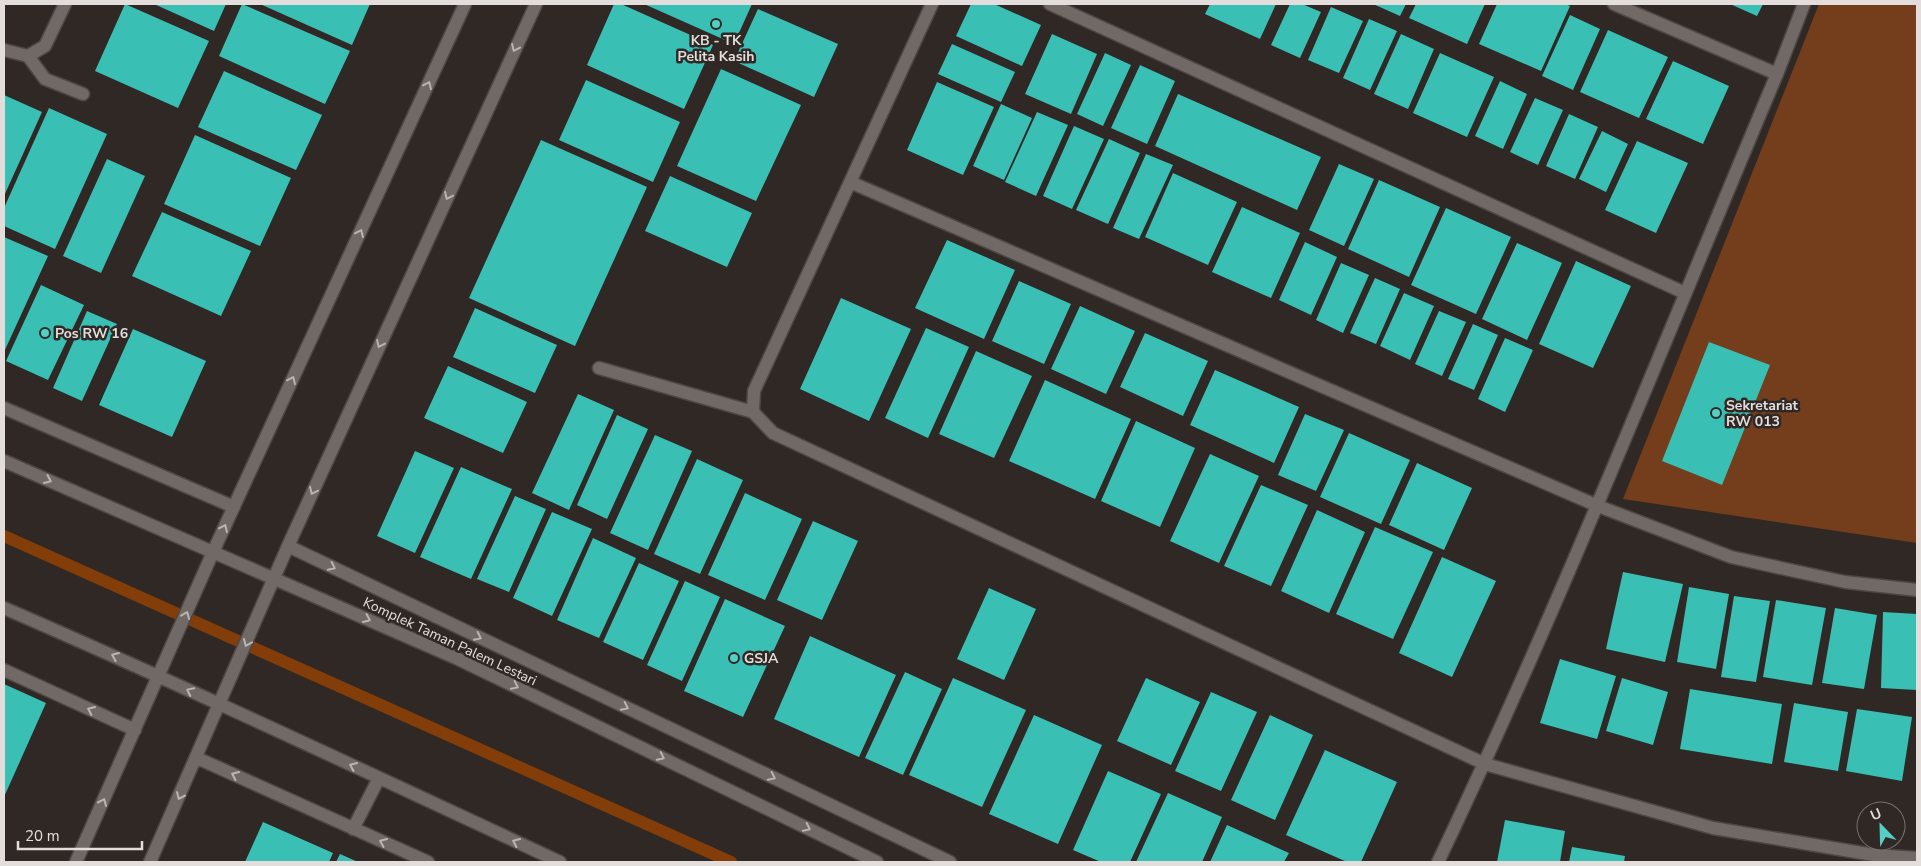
<svg xmlns="http://www.w3.org/2000/svg" width="1921" height="866" font-family="'Nunito Sans',sans-serif">
	<style>
		.green { fill: #743e1d }
		.lines { fill: none; stroke-linecap: round; stroke-linejoin: round }
		.stream { stroke: #833d08; stroke-width: 12 }
		.building { fill: #3abfb5 }
		.minor-casing { stroke: #4c4644; stroke-width: 15 }
		.minor { stroke: #706965; stroke-width: 12 }
		.oneway { stroke: #bbb5b2 }
		.poi-dot { fill: #56cec3; stroke: #2f2825; stroke-width: 2 }
		.labels { text-anchor: middle; stroke-width: 5; stroke-linejoin: round; paint-order: stroke }
		.poi-label { font-size: 14px; font-weight: bold; fill: #e3dedc; stroke: #2f2825; text-anchor: start }
		.street-label { font-size: 14px; fill: #e3dedc; stroke: #2f2825 }
	</style>
	<rect width="100%" height="100%" fill="#2f2825"/>
	<path class="green" d="M1819,4H1917V543L1623,499Z"/>
	<g class="lines">
		<path class="stream" d="M4,536L731,862"/>
	</g>
	<path class="building" d="M125,4L209,41L178,108L95,71Z
		M154,4H226L214,31Z
		M242,4L350,51L325,104L219,56Z
		M260,4H370L352,45Z
		M614,4H621L713,45L684,109L587,65Z
		M644,4H752L734,44Z
		M971,4H994L1041,25L1022,66L956,36Z
		M1210,4H1276L1260,39L1205,14Z
		M1290,4H1302L1321,12L1300,58L1271,45Z
		M1373,4H1406L1400,16Z
		M1416,4H1485L1467,44L1409,18Z
		M1497,4H1565L1570,6L1541,71L1479,44Z
		M1730,4H1763L1757,16Z
		M1331,7L1363,21L1339,73L1308,60Z
		M758,9L838,44L814,97L734,61Z
		M1570,15L1600,29L1573,90L1542,76Z
		M1369,19L1397,31L1370,90L1343,78Z
		M1608,30L1668,57L1639,118L1580,92Z
		M1052,34L1097,54L1071,114L1025,94Z
		M1401,34L1434,49L1408,109L1374,94Z
		M952,44L1015,72L1001,102L938,74Z
		M1105,53L1131,65L1103,126L1077,114Z
		M1440,53L1494,77L1467,137L1413,113Z
		M1673,61L1729,86L1703,144L1646,119Z
		M1140,65L1175,81L1147,144L1111,128Z
		M721,69L801,105L756,201L677,166Z
		M224,71L322,115L296,170L198,127Z
		M586,80L680,122L653,182L559,140Z
		M1500,81L1527,94L1503,149L1475,136Z
		M937,82L994,107L963,175L907,150Z
		M1178,94L1321,157L1297,210L1155,146Z
		M4,95L42,112L4,196Z
		M1535,98L1563,110L1538,165L1510,152Z
		M1001,104L1032,118L1004,180L973,166Z
		M49,108L107,134L55,249L4,226V208Z
		M1037,112L1068,125L1036,196L1005,182Z
		M1569,114L1598,127L1575,179L1546,166Z
		M1074,126L1104,139L1072,209L1043,196Z
		M1602,131L1628,144L1606,192L1579,179Z
		M195,135L291,178L260,246L164,204Z
		M1109,139L1140,153L1108,224L1076,210Z
		M541,140L647,187L575,346L469,298Z
		M1637,141L1688,163L1656,233L1605,210Z
		M1146,154L1173,165L1139,239L1113,228Z
		M107,159L145,176L101,273L63,256Z
		M1339,164L1374,179L1344,246L1309,230Z
		M1173,173L1237,202L1208,265L1145,237Z
		M670,176L752,213L727,267L645,231Z
		M1379,180L1440,207L1409,277L1348,249Z
		M1242,207L1300,233L1271,298L1212,272Z
		M1446,208L1511,237L1476,314L1411,285Z
		M162,212L251,251L221,316L132,276Z
		M4,237L48,256L4,352Z
		M947,240L1015,270L984,339L915,308Z
		M1305,242L1337,257L1311,315L1279,300Z
		M1517,243L1562,263L1527,340L1482,319Z
		M1576,261L1631,286L1593,368L1539,344Z
		M1341,263L1369,275L1343,333L1316,320Z
		M1375,278L1400,289L1376,344L1350,333Z
		M1019,281L1071,304L1044,364L992,341Z
		M41,285L84,305L48,380L6,361Z
		M1404,293L1434,306L1410,360L1380,346Z
		M841,298L911,329L869,421L800,389Z
		M1080,306L1135,331L1106,394L1051,369Z
		M475,308L557,345L535,393L453,357Z
		M87,311L117,324L82,401L53,388Z
		M1439,311L1466,322L1442,376L1415,364Z
		M1473,324L1498,335L1474,390L1448,379Z
		M926,328L969,347L928,438L885,418Z
		M133,329L206,361L172,437L99,405Z
		M1145,333L1208,361L1183,416L1120,387Z
		M1505,338L1533,350L1505,412L1478,399Z
		M1709,342L1770,365L1722,485L1662,461Z
		M976,351L1032,376L994,458L939,434Z
		M448,366L527,402L503,453L424,418Z
		M1215,370L1299,407L1274,463L1190,425Z
		M1045,380L1131,419L1095,499L1009,461Z
		M578,394L614,410L569,510L532,493Z
		M1305,414L1344,430L1316,491L1278,475Z
		M617,415L648,429L607,519L577,505Z
		M1136,421L1195,448L1160,527L1101,501Z
		M1349,433L1410,460L1381,524L1320,497Z
		M655,435L692,451L648,550L610,533Z
		M415,451L454,468L415,553L377,536Z
		M1210,454L1259,476L1219,563L1170,541Z
		M697,459L743,480L700,574L654,554Z
		M1417,463L1472,488L1444,550L1389,525Z
		M461,467L512,489L471,579L420,557Z
		M1261,485L1308,505L1271,586L1224,566Z
		M745,493L802,519L765,600L708,575Z
		M515,496L546,509L509,592L477,579Z
		M1317,510L1365,532L1329,613L1281,591Z
		M552,512L592,529L552,616L513,598Z
		M813,521L858,541L822,620L777,600Z
		M1375,527L1433,552L1393,639L1336,614Z
		M593,538L636,558L599,638L557,620Z
		M1442,557L1496,581L1452,677L1399,653Z
		M639,563L679,581L643,660L603,642Z
		M1623,572L1683,584L1665,662L1606,649Z
		M685,581L720,597L682,681L647,665Z
		M1689,587L1729,594L1716,669L1677,662Z
		M989,588L1036,609L1004,680L957,659Z
		M1734,596L1770,601L1756,682L1721,677Z
		M725,599L785,626L743,717L684,691Z
		M1776,600L1826,608L1812,685L1763,677Z
		M1835,608L1877,615L1864,689L1822,683Z
		M1883,612L1917,614V690L1881,688Z
		M810,636L896,675L859,757L774,719Z
		M1560,659L1616,676L1597,739L1540,723Z
		M905,672L942,689L903,775L865,758Z
		M953,678L1026,710L982,807L909,775Z
		M1146,678L1200,702L1171,765L1117,741Z
		M1622,678L1668,692L1653,745L1606,731Z
		M4,684L46,703L4,797Z
		M1690,689L1782,704L1772,764L1680,749Z
		M1211,692L1257,712L1221,791L1175,771Z
		M1794,703L1848,712L1838,771L1784,762Z
		M1857,709L1912,717L1902,781L1846,771Z
		M1034,715L1102,745L1058,844L989,814Z
		M1270,715L1313,735L1275,820L1231,800Z
		M1325,750L1397,782L1361,862H1347L1286,835Z
		M1108,771L1161,794L1130,862H1101L1073,850Z
		M1168,793L1222,817L1202,862H1136Z
		M1505,820L1565,831L1560,862H1497Z
		M263,822L333,853L329,862H245Z
		M1227,825L1289,853L1284,862H1210Z
		M1572,847L1625,856L1624,862H1569Z
		M340,854L358,862H336Z"/>
	<g class="lines">
		<defs>
			<path id="minor" d="M1050,4L1685,293
				M1614,4L1777,74
				M4,50L28,56L45,79L83,94
				M28,56L45,46L65,4
				M850,182L1598,506L1731,557L1845,582L1917,590
				M599,368L753,412L773,433L1485,764L1713,828L1874,855L1917,858
				M4,408L234,507
				M753,412L754,391L932,4
				M4,461L456,658L877,862
				M288,546L950,862
				M4,608C191,689 375,776 560,862
				M4,670L135,730
				M197,758L428,862
				M353,829L379,778
				M76,862L213,552L465,4
				M150,862L288,546L536,4
				M1438,862C1561,604 1666,337 1777,74L1804,4"/>
		</defs>
		<use href="#minor" class="minor-casing"/>
		<use href="#minor" class="minor"/>
	</g>
	<defs><path id="oneway-chevron" d="M-2-3.5L2.5 0L-2 3.5" fill="none" stroke-width="1.6" stroke-linecap="round" stroke-linejoin="round" transform="scale(1.25)"/></defs>
	<g class="oneway">
		<use href="#oneway-chevron" transform="translate(515 48) rotate(115)"/>
		<use href="#oneway-chevron" transform="translate(428 85) rotate(-65)"/>
		<use href="#oneway-chevron" transform="translate(448 196) rotate(115)"/>
		<use href="#oneway-chevron" transform="translate(360 233) rotate(-65)"/>
		<use href="#oneway-chevron" transform="translate(380 344) rotate(115)"/>
		<use href="#oneway-chevron" transform="translate(292 380) rotate(-65)"/>
		<use href="#oneway-chevron" transform="translate(48 480) rotate(24)"/>
		<use href="#oneway-chevron" transform="translate(313 491) rotate(115)"/>
		<use href="#oneway-chevron" transform="translate(224 528) rotate(-65)"/>
		<use href="#oneway-chevron" transform="translate(332 567) rotate(26)"/>
		<use href="#oneway-chevron" transform="translate(186 615) rotate(-67)"/>
		<use href="#oneway-chevron" transform="translate(367 619) rotate(24)"/>
		<use href="#oneway-chevron" transform="translate(478 637) rotate(26)"/>
		<use href="#oneway-chevron" transform="translate(247 643) rotate(113)"/>
		<use href="#oneway-chevron" transform="translate(115 656) rotate(-157)"/>
		<use href="#oneway-chevron" transform="translate(515 686) rotate(26)"/>
		<use href="#oneway-chevron" transform="translate(190 691) rotate(-154)"/>
		<use href="#oneway-chevron" transform="translate(625 707) rotate(26)"/>
		<use href="#oneway-chevron" transform="translate(91 710) rotate(-155)"/>
		<use href="#oneway-chevron" transform="translate(661 757) rotate(26)"/>
		<use href="#oneway-chevron" transform="translate(353 766) rotate(-156)"/>
		<use href="#oneway-chevron" transform="translate(235 775) rotate(-156)"/>
		<use href="#oneway-chevron" transform="translate(772 777) rotate(26)"/>
		<use href="#oneway-chevron" transform="translate(180 796) rotate(114)"/>
		<use href="#oneway-chevron" transform="translate(103 802) rotate(-66)"/>
		<use href="#oneway-chevron" transform="translate(807 828) rotate(26)"/>
		<use href="#oneway-chevron" transform="translate(383 842) rotate(-156)"/>
		<use href="#oneway-chevron" transform="translate(516 842) rotate(-155)"/>
	</g>
	<g class="poi-dot">
		<circle cx="716" cy="24" r="5"/>
		<circle cx="45" cy="333" r="5"/>
		<circle cx="1716" cy="413" r="5"/>
		<circle cx="734" cy="658" r="5"/>
	</g>
	<g class="labels">
		<g class="poi-label">
			<text x="716" y="45" text-anchor="middle">KB - TK<tspan x="716" dy="16">Pelita Kasih</tspan></text>
			<text x="55" y="338">Pos RW 16</text>
			<text x="1726" y="410">Sekretariat<tspan x="1726" dy="16">RW 013</tspan></text>
			<text x="744" y="663">GSJA</text>
		</g>
		<g class="street-label">
			<text transform="translate(450 641) rotate(25)" y="5">Komplek Taman Palem Lestari</text>
		</g>
	</g>
	<rect width="1921" height="866" fill="none" stroke="#e3dedc" stroke-width="10"/>
	<g transform="translate(1881 826) rotate(337)"><circle r="24" fill="#2f2825" stroke="#77716e"/>
	<path d="M0-4L9 19L0 12L-9 19Z" fill="#56cec3"/>
	<text y="-8" font-size="14" font-weight="bold" text-anchor="middle" fill="#e3dedc">U</text>
	</g>
	<path d="M18 841v8h124v-8" fill="none" stroke="#e3dedc" stroke-width="2.5"/>
	<text x="25" y="841" font-size="15" fill="#e3dedc" stroke="#2f2825" stroke-width="4" paint-order="stroke">20 m</text>
</svg>
